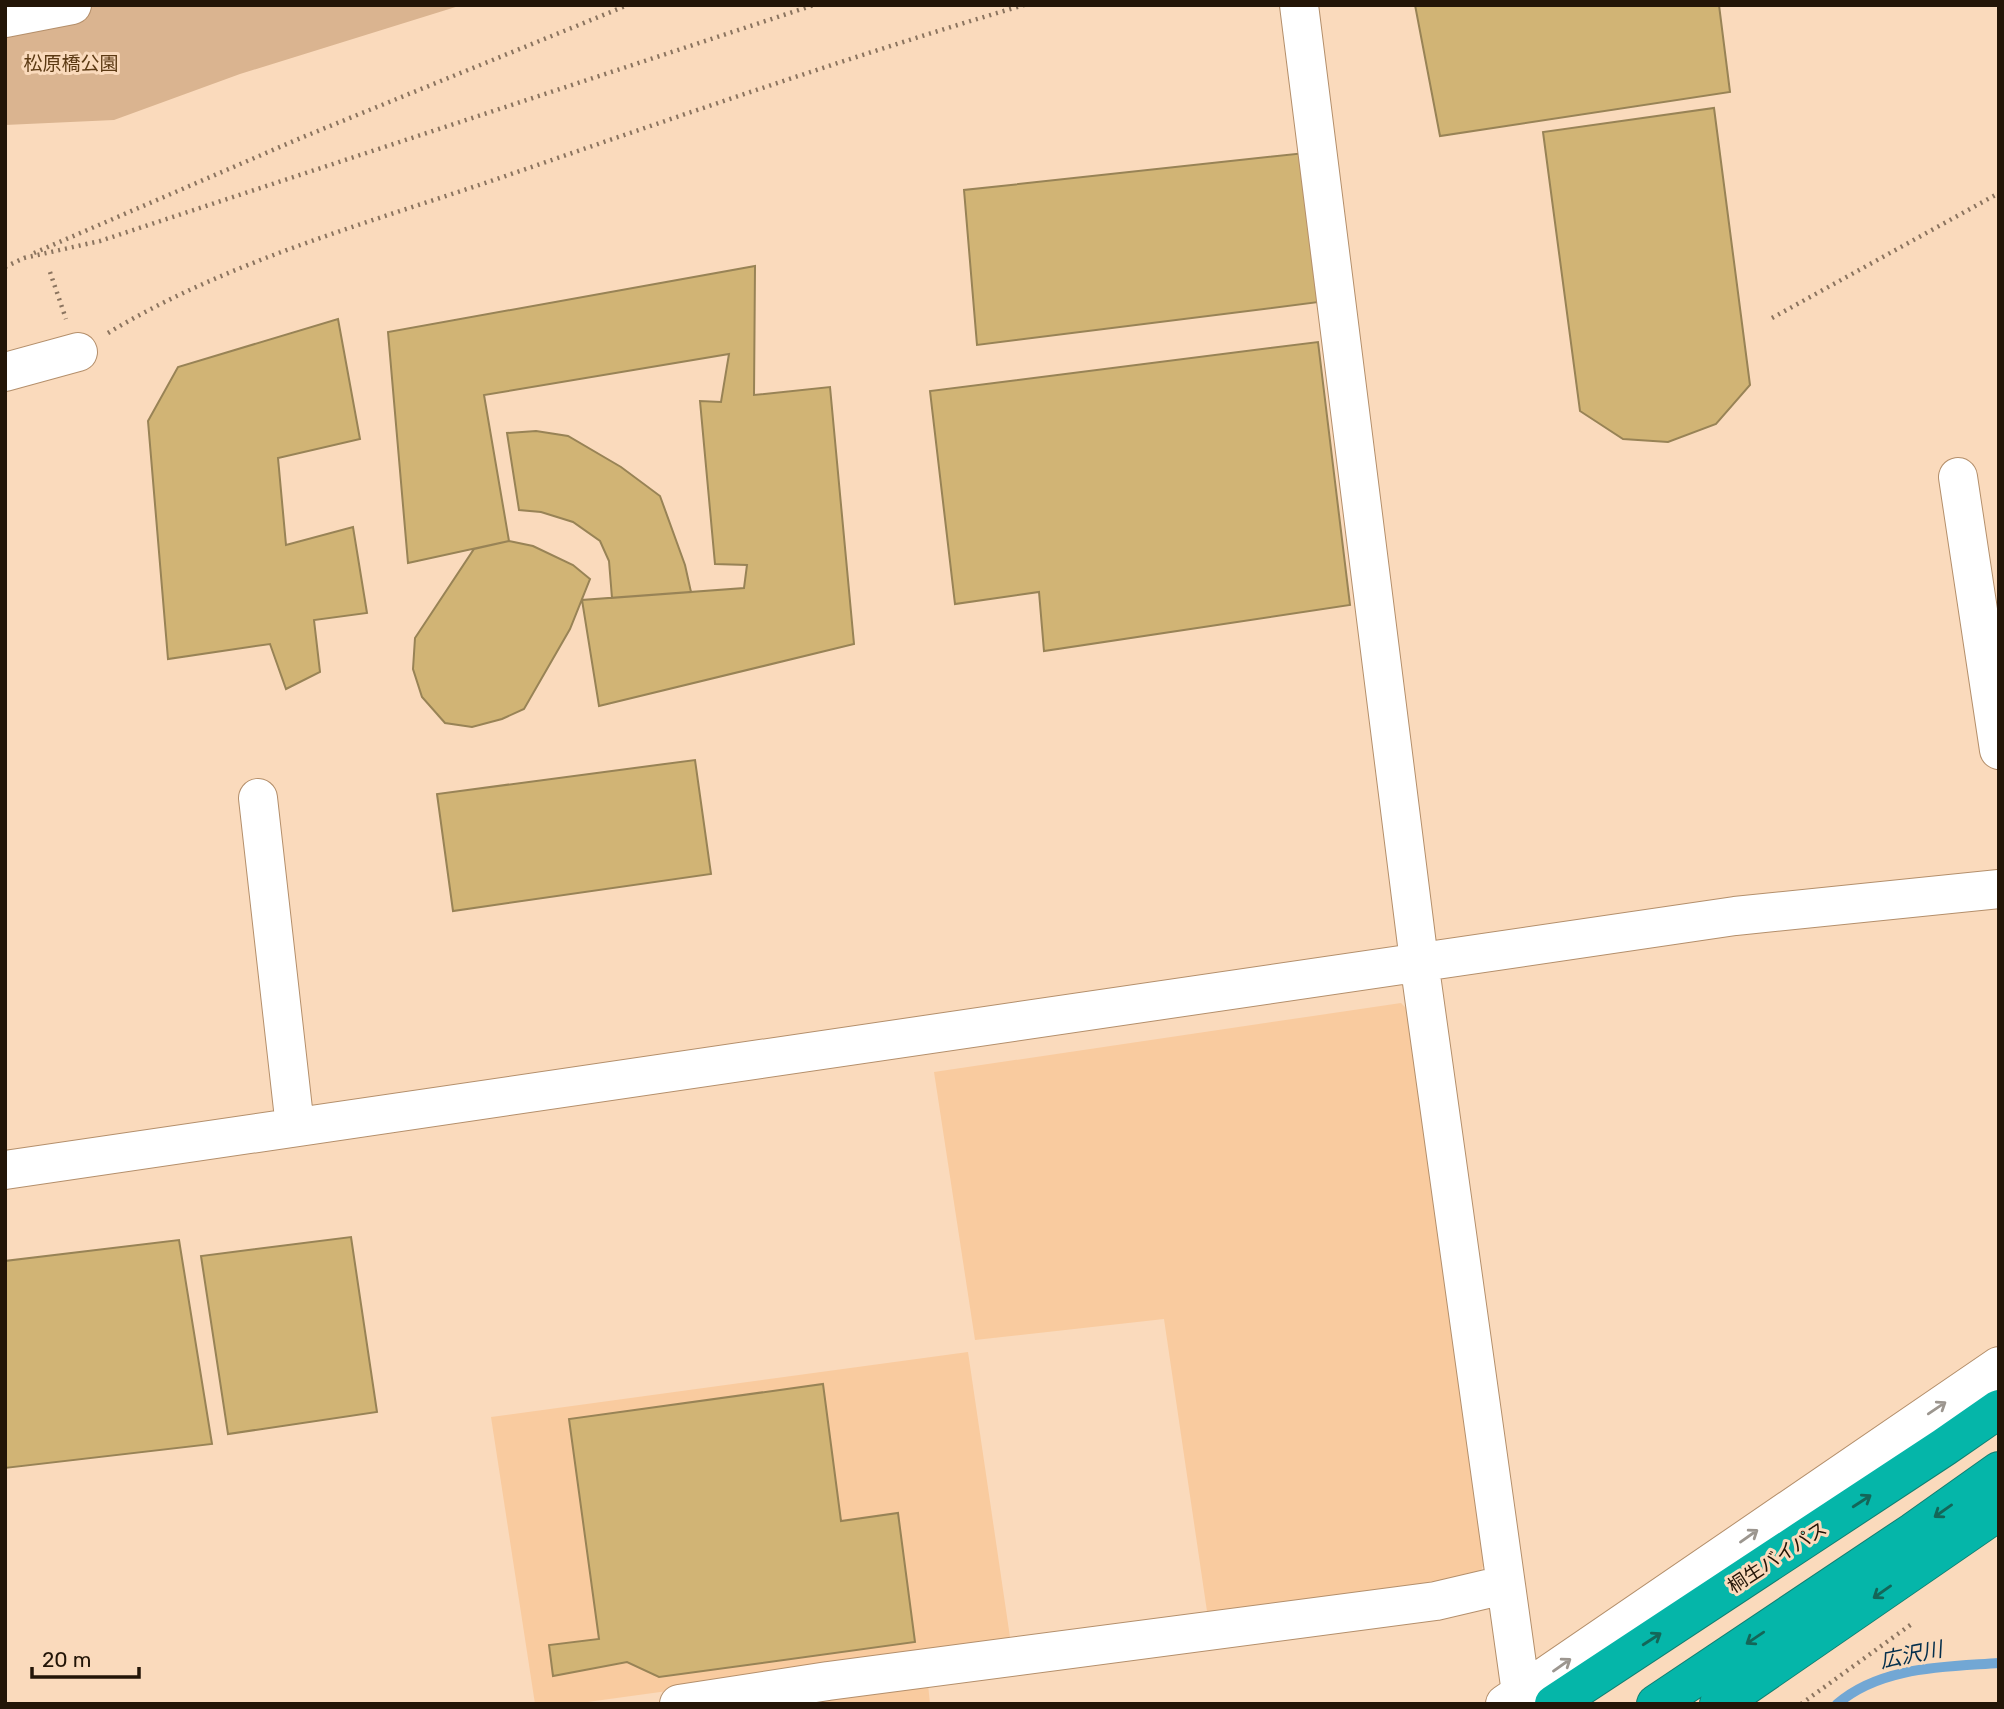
<svg xmlns="http://www.w3.org/2000/svg" width="2004" height="1709" font-family="Rubik,'Noto Sans JP',sans-serif">
	<style>
		.built { fill: #f9cb9f }
		.green { fill: #dab490 }
		.lines { fill: none; stroke-linecap: round; stroke-linejoin: round }
		.stream { stroke: #72a7d4; stroke-width: 10 }
		.building { fill: #d1b475; stroke: #988356; stroke-width: 2 }
		.minor-casing { stroke: #b48f6b; stroke-width: 40 }
		.highway-casing { stroke: #107e70; stroke-width: 40 }
		.path { stroke: #8b745f; stroke-width: 4.5; stroke-dasharray: 2 5; stroke-linecap: butt }
		.minor { stroke: #fff; stroke-width: 38 }
		.highway { stroke: #05b6a9; stroke-width: 38 }
		.oneway { stroke: #9c968f }
		.oneway2 { stroke: #146658 }
		.labels { text-anchor: middle; stroke-width: 6; stroke-linejoin: round; paint-order: stroke }
		.park-label { font-size: 19px; fill: #5c3a14; stroke: #fadabc }
		.street-label { font-size: 19px; fill: #231507; stroke: #fadabc }
		.water-label { font-size: 21px; font-style: italic; fill: #032e4c; stroke: #fadabc }
	</style>
	<rect width="100%" height="100%" fill="#fadabc"/>
	<path class="built" d="M1401,1003L1419,1021L1489,1553L1478,1577L1208,1618L1164,1319L975,1340L934,1072Z
		M968,1352L1011,1644L573,1704H535L491,1417Z
		M928,1684L930,1704H783Z"/>
	<path class="green" d="M5,5H462L240,74L114,120L5,125Z"/>
	<g class="lines">
		<path class="stream" d="M1837,1704C1881,1666 1945,1667 1999,1663"/>
	</g>
	<path class="building" d="M1415,5H1719L1730,92L1440,136Z
		M1714,108L1750,385L1716,424L1668,442L1623,439L1580,411L1543,132Z
		M1305,153L1319,302L977,345L964,190Z
		M755,266L754,395L830,387L854,644L599,706L582,600L744,588L747,565L715,564L700,401L721,402L729,354L484,395L509,541L408,563L388,332Z
		M338,319L360,439L278,458L286,545L353,527L367,613L314,620L320,672L286,689L270,644L168,659L148,421L178,367Z
		M1318,342L1350,605L1044,651L1039,592L955,604L930,391Z
		M536,431L568,436L621,467L660,496L685,565L691,592L612,598L609,561L600,541L573,522L541,512L519,510L507,433Z
		M509,541L533,546L573,565L590,579L570,629L524,709L502,719L472,727L445,723L422,697L413,669L415,638L474,549Z
		M695,760L711,874L453,911L437,794Z
		M351,1237L377,1412L228,1434L201,1256Z
		M179,1240L212,1444L5,1468V1261Z
		M823,1384L841,1521L898,1513L915,1642L659,1677L627,1662L553,1676L549,1645L599,1639L569,1419Z"/>
	<g class="lines">
		<defs>
			<path id="minor" d="M1299,5L1419,961L1521,1693
				M5,18L72,5
				M5,372L78,352
				M1958,477L1999,750
				M258,798L295,1127
				M5,1170L1735,916L1999,889
				M679,1704L828,1681L1436,1601L1504,1585
				M1505,1704L1999,1366"/>
			<path id="highway" d="M1554,1704L1944,1447L1999,1409
				M1656,1704L1913,1532L1999,1471
				M1719,1704L1999,1511"/>
		</defs>
		<use href="#minor" class="minor-casing"/>
		<use href="#highway" class="highway-casing"/>
		<path class="path" d="M34,253L303,137L628,5
			M5,267L24,258L100,241L814,5
			M50,272L66,319
			M1772,318L1999,193
			M108,333C224,263 364,224 491,181C668,120 844,58 1024,5
			M1801,1704L1913,1623"/>
		<use href="#minor" class="minor"/>
		<use href="#highway" class="highway"/>
	</g>
	<defs><path id="oneway-shaft" d="M-6 0H5M1.5-3L5.5 0L1.5 3" fill="none" stroke-width="1.6" stroke-linecap="round" stroke-linejoin="round" transform="scale(1.75)"/></defs>
	<g class="oneway">
		<use href="#oneway-shaft" transform="translate(1937 1408) rotate(-34)"/>
		<use href="#oneway-shaft" transform="translate(1749 1536) rotate(-35)"/>
		<use href="#oneway-shaft" transform="translate(1562 1665) rotate(-35)"/>
	</g>
	<g class="oneway2">
		<use href="#oneway-shaft" transform="translate(1862 1501) rotate(-33)"/>
		<use href="#oneway-shaft" transform="translate(1943 1511) rotate(145)"/>
		<use href="#oneway-shaft" transform="translate(1882 1592) rotate(145)"/>
		<use href="#oneway-shaft" transform="translate(1755 1638) rotate(146)"/>
		<use href="#oneway-shaft" transform="translate(1652 1639) rotate(-33)"/>
	</g>
	<g class="labels">
		<g class="park-label">
			<text x="71" y="70">松原橋公園</text>
		</g>
		<g class="street-label">
			<text transform="translate(1777 1557) rotate(-33)" y="7">桐生バイパス</text>
		</g>
		<g class="water-label">
			<text transform="translate(1911 1655) rotate(-11)" y="7">広沢川</text>
		</g>
	</g>
	<rect width="2004" height="1709" fill="none" stroke="#231507" stroke-width="14"/>
	<path d="M32 1667v10h107v-10" fill="none" stroke="#231507" stroke-width="3.5"/>
	<text x="42" y="1667" font-size="21" fill="#231507" stroke="#fadabc" stroke-width="5" paint-order="stroke">20 m</text>
</svg>
